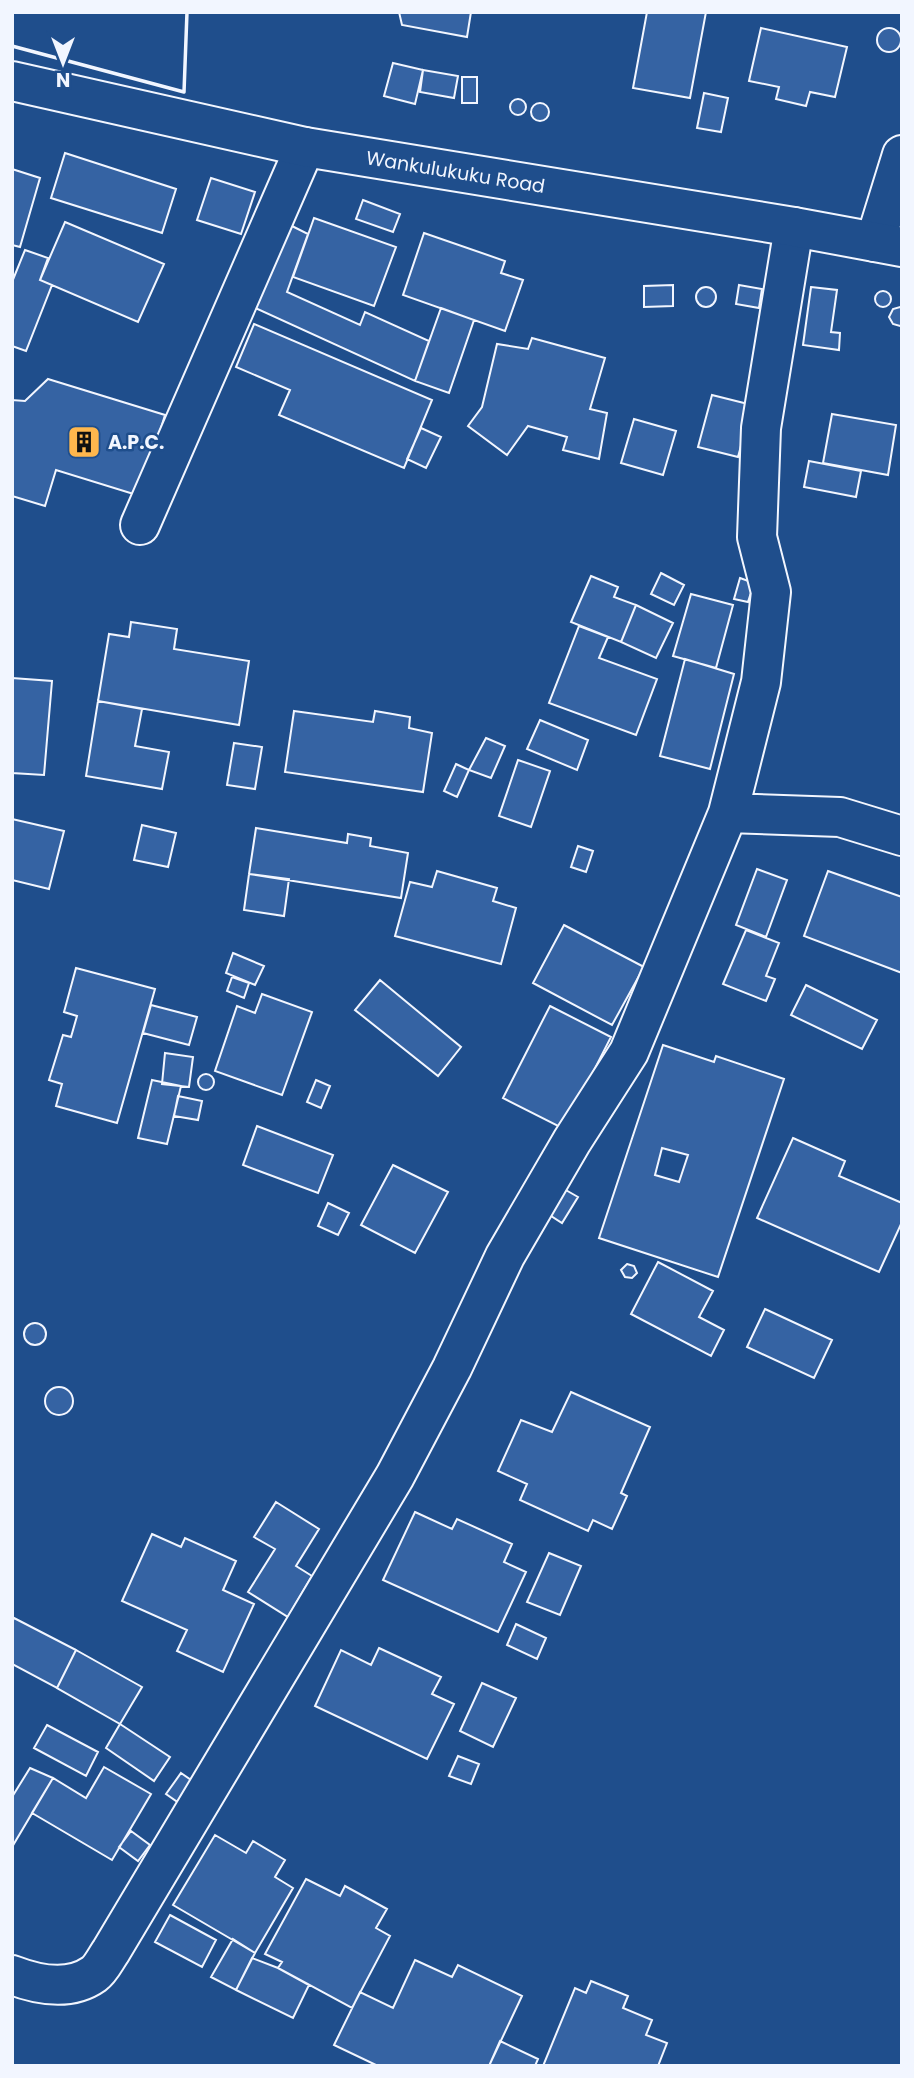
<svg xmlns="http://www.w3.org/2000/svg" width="914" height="2078" font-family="Poppins,sans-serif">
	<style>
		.building { fill: #3563a3; stroke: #f2f6ff; stroke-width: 2; fill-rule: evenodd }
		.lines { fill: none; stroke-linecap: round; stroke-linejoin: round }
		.minor-casing { stroke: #f2f6ff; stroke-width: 42 }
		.secondary-casing { stroke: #f2f6ff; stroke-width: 42 }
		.minor { stroke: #1f4e8c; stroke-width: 38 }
		.secondary { stroke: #1f4e8c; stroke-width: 38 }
		.wall { stroke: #f2f6ff; stroke-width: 3.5 }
		.labels { text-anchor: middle; stroke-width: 5; stroke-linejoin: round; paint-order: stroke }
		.street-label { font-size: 19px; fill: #f2f6ff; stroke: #1f4e8c }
		.poi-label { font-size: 19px; font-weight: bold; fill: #f2f6ff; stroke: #1f4e8c; text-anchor: start }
	</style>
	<rect width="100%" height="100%" fill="#1f4e8c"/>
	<path class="building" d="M399,12H471L467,37L402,25Z
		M647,12H706L690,98L633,88Z
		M877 40a12 12 0 1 1 24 0a12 12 0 1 1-24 0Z
		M761,28L847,47L835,97L810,92L806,106L776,99L779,87L749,81Z
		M393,63L423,70L415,104L384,96Z
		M423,70L458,76L454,98L420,92Z
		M462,77H477V103H462Z
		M704,93L728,98L721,132L697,128Z
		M510 107a8 8 0 1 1 16 0a8 8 0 1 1-16 0Z
		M531 112a9 9 0 1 1 18 0a9 9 0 1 1-18 0Z
		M65,153L176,189L162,233L51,198Z
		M12,169L40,178L20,247L12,245Z
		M211,178L255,192L241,234L197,220Z
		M363,200L400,214L393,232L356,219Z
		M314,218L396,247L374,306L293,277Z
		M282,221L308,234L287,292L360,325L365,312L429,341L415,381L249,305Z
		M65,222L164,264L138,322L40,280Z
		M424,233L505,261L501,273L523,280L505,331L403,295Z
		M25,250L48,258L40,280L52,285L26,351L12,346V282Z
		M673,285V306L644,307V286Z
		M739,285L762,289L759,308L736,304Z
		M811,287L837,290L831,332L840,333L839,350L803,345Z
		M696 297a10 10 0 1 1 20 0a10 10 0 1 1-20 0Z
		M875 299a8 8 0 1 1 16 0a8 8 0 1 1-16 0Z
		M900,307L902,308V325L900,326L893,324L889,317L893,309Z
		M441,308L474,320L449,393L415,381Z
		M254,324L432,400L404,468L279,415L290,390L236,367Z
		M532,338L605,358L590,409L607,413L599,459L563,450L567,437L528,426L507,455L468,426L482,407L497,344L528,349Z
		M48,379L165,415L140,496L56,470L45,506L12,496V400L25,401Z
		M712,395L752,405L738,457L698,447Z
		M832,414L896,425L888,475L823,463Z
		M634,419L676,431L663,475L621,463Z
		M421,428L441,437L426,468L407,459Z
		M809,461L861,471L856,497L804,487Z
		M661,573L684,585L674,605L651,594Z
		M591,576L618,587L614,597L636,605L621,642L571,622Z
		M740,578L754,583L748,602L734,599Z
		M691,594L733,605L716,668L673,656Z
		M636,605L673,623L656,658L621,642Z
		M131,622L177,629L174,649L249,661L239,725L98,701L109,634L129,637Z
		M579,626L608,637L599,658L657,679L636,735L549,703Z
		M685,659L734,674L710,769L660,756Z
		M12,678L52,681L44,775L12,773Z
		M98,701L142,709L135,746L169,752L162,789L86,776Z
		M294,711L373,722L375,711L410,717L409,728L432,733L423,792L285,772Z
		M540,720L588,740L577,770L527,749Z
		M486,738L505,746L491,778L469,770Z
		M234,743L262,747L255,789L227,785Z
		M518,760L550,771L531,827L499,816Z
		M456,764L469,770L457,797L444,791Z
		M12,819L64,831L49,889L12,880Z
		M142,825L176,833L168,867L134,860Z
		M256,828L347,843L348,834L371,838L370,846L408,853L401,898L249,874Z
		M578,846L593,851L586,872L571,867Z
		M757,869L787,880L766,937L736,925Z
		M437,871L497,888L493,901L516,908L501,964L395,936L410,882L432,887Z
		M828,871L902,897V973L804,936Z
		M249,874L289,879L284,916L244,910Z
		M564,925L644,967L612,1025L533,983Z
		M746,930L779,943L766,976L775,979L766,1001L723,984Z
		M233,953L264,966L255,985L226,973Z
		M76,968L155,989L117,1123L56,1106L62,1084L49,1080L63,1035L71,1037L77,1016L64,1012Z
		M232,977L249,983L244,998L227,991Z
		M380,980L461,1047L438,1076L355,1010Z
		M806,985L877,1020L862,1049L791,1015Z
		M262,994L312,1012L282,1095L215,1071L237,1006L255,1013Z
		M151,1005L197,1017L189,1045L143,1033Z
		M550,1006L611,1037L564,1129L503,1098Z
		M663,1045L714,1062L716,1056L784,1079L718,1277L599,1238ZM662,1148L688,1155L679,1182L655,1175Z
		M165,1053L193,1057L189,1087L162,1084Z
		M198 1082a8 8 0 1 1 16 0a8 8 0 1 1-16 0Z
		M152,1080L181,1086L167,1144L138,1138Z
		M316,1080L330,1086L321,1108L307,1102Z
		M178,1096L202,1101L198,1120L174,1116Z
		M257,1126L333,1155L318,1193L243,1165Z
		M793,1138L845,1161L839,1176L902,1203V1222L879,1272L757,1218Z
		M393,1165L448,1192L415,1253L361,1225Z
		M564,1189L578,1197L562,1223L548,1214Z
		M328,1203L349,1213L338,1235L318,1226Z
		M658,1262L713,1291L699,1317L724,1330L711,1356L631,1314Z
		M627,1264L634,1266L637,1273L632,1278L625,1277L621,1270Z
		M765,1309L832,1340L814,1378L747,1347Z
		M24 1334a11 11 0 1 1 22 0a11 11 0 1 1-22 0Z
		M45 1401a14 14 0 1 1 28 0a14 14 0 1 1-28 0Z
		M571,1392L650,1427L621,1493L627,1496L612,1529L593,1520L588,1531L520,1500L527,1484L498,1471L521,1420L552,1432Z
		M276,1502L319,1529L296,1566L312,1576L288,1617L248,1592L275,1549L254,1537Z
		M415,1512L452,1529L457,1519L512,1544L504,1562L526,1572L498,1632L383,1580Z
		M152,1534L181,1547L185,1538L236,1561L223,1590L254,1604L223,1672L177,1651L187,1630L122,1601Z
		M549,1553L581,1566L560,1615L527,1602Z
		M14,1618L76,1650L57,1688L12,1664V1623Z
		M516,1624L546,1638L537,1659L507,1645Z
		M379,1648L441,1677L432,1694L454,1704L427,1759L315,1706L341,1650L371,1665Z
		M76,1650L142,1687L120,1724L57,1688Z
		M482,1683L516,1698L493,1747L460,1731Z
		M120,1724L170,1757L154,1781L106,1748Z
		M47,1725L98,1752L86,1776L34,1748Z
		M458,1756L479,1764L471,1784L449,1776Z
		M104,1767L151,1794L112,1860L32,1813L53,1778L86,1798Z
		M30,1768L53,1778L12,1847V1797Z
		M181,1773L194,1782L179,1803L166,1794Z
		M131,1831L150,1845L138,1861L119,1847Z
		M215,1835L246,1853L253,1841L285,1860L275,1877L293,1888L255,1953L173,1905Z
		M306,1879L340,1896L345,1886L387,1909L376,1928L390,1936L352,2008L278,1968L282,1962L265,1954Z
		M170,1915L216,1940L202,1967L155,1942Z
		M233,1939L255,1953L236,1990L211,1977Z
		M252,1958L278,1968L309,1985L293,2018L236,1990Z
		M415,1960L452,1977L458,1965L522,1996L489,2066H378L334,2045L360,1992L393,2008Z
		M591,1981L628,1996L623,2008L652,2020L646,2035L667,2043L658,2066H543L575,1988L586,1993Z
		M500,2041L538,2059L535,2066H489Z"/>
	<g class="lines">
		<defs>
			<path id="minor" d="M875,242L902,155
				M140,525L305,147
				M728,813L761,682L771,592L757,537L761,428L794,227
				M12,1975C38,1985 70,1991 94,1974C101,1969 106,1958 111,1951L395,1476L452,1368L505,1256L572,1141L629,1052L728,813L840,817L902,836"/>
			<g id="secondary">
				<path id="s1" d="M12,81L305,147L794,227L902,247"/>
			</g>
		</defs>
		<use href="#minor" class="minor-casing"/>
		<use href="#secondary" class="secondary-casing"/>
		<use href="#minor" class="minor"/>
		<use href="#secondary" class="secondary"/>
		<path class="wall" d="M12,46L184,92L187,12"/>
	</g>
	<defs>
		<symbol id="building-square" viewBox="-11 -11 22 22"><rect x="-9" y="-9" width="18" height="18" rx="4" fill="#ffb74d" stroke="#1f4e8c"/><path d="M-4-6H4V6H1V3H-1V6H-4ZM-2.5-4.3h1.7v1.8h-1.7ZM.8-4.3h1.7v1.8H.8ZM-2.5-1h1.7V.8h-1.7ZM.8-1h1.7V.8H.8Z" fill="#111"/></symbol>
	</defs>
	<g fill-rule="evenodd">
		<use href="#building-square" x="65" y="423" width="38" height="38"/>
	</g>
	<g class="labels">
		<g class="street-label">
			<text dy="7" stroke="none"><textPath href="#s1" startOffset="453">Wankulukuku Road</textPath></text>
		</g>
		<g class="poi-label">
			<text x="108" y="449">A.P.C.</text>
		</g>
	</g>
	<rect width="914" height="2078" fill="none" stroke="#f2f6ff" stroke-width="28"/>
	<g transform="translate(63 63) rotate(180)" stroke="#1f4e8c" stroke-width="5" paint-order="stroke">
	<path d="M0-5L12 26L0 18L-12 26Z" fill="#f2f6ff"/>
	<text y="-10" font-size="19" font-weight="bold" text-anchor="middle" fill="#f2f6ff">N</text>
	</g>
</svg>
